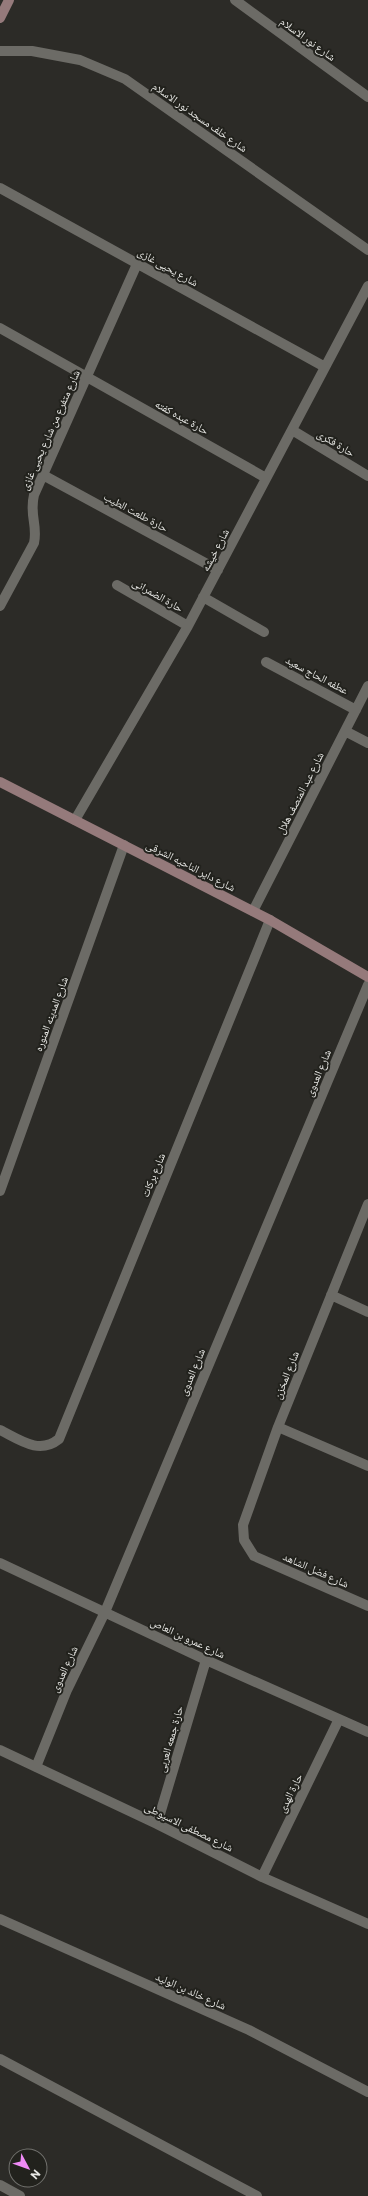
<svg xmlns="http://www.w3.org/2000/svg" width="368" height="2196" font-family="Commissioner,'Noto Naskh Arabic',sans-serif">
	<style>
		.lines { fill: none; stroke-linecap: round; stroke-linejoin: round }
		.street { stroke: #6c6b66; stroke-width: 10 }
		.secondary { stroke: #957a7b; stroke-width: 10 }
		.labels { text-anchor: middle; stroke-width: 4; stroke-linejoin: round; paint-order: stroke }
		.street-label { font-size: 11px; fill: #e8e8e5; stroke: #22221d }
	</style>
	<rect width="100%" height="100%" fill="#2c2b27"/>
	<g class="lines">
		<path class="street" d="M235,0L368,97
			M0,51H32L80,60L125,79L368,250
			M0,188L325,367
			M0,328L266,478
			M292,430L368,476
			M43,475L218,570
			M117,585L188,626
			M203,597L264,632
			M0,606L34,543C38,525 29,515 34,495L137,264
			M266,662L356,710
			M345,731L368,743
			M75,820L188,626L368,286
			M253,911L368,686
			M0,1191L124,845
			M368,1204L278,1427L243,1525L244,1540L254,1556L368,1606
			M331,1295L368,1312
			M278,1427L368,1466
			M0,1430C20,1440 39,1455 59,1439L270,920
			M0,1563L206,1660L368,1732
			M0,1750L157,1824L262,1877L368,1924
			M36,1767L67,1690L105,1612L368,985
			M157,1824L206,1660
			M262,1877L339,1719
			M0,1919L249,2030L368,2092
			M0,2059L257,2196
			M0,2185L20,2196"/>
		<path class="secondary" d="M0,18L9,0
			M0,782L270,920L368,977"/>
	</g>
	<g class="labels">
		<g class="street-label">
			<text transform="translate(308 39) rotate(36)" y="4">شارع نور الاسلام</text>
			<text transform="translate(200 117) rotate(35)" y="4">شارع خلف مسجد نور الاسلام</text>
			<text transform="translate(168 267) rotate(29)" y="4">شارع يحيى غازى</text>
			<text transform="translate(182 417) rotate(29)" y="4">حارة عبده كفته</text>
			<text transform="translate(50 430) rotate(-66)" y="4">شارع متفرع من شارع يحيى غازى</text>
			<text transform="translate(336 443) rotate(31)" y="4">حارة فكرى</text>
			<text transform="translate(136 512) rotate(28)" y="4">حارة طلعت الطيب</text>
			<text transform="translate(215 550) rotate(-62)" y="4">شارع خيشه</text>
			<text transform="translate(158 595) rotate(30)" y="4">حارة الضمرانى</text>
			<text transform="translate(317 675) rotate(28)" y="4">عطفه الحاج سعيد</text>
			<text transform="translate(300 793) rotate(-63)" y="4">شارع عبد المنصف هلال</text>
			<text transform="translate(191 866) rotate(27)" y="4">شارع داير الناحيه الشرقى</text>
			<text transform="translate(51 1014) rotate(-70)" y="4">شارع المدينه المنوره</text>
			<text transform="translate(318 1073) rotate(-67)" y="4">شارع العدوى</text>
			<text transform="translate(153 1175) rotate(-68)" y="4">شارع بركات</text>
			<text transform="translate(192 1372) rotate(-67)" y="4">شارع العدوى</text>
			<text transform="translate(286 1375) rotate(-68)" y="4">شارع المخزن</text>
			<text transform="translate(316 1570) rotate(24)" y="4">شارع فضل الشاهد</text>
			<text transform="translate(188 1638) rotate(25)" y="4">شارع عمرو بن العاص</text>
			<text transform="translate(64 1669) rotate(-65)" y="4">شارع العدوى</text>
			<text transform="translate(170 1739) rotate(-74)" y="4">حارة جمعه العربى</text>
			<text transform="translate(290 1793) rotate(-64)" y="4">حارة الهدى</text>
			<text transform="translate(189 1827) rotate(26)" y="4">شارع مصطفى الاسيوطى</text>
			<text transform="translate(191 1991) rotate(24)" y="4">شارع خالد بن الوليد</text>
		</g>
	</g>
	<g transform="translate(28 2168) rotate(131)"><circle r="19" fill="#22221d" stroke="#71716d"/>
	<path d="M0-3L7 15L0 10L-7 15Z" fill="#ef8bf6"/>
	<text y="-6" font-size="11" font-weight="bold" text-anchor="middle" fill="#e8e8e5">N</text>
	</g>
</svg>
